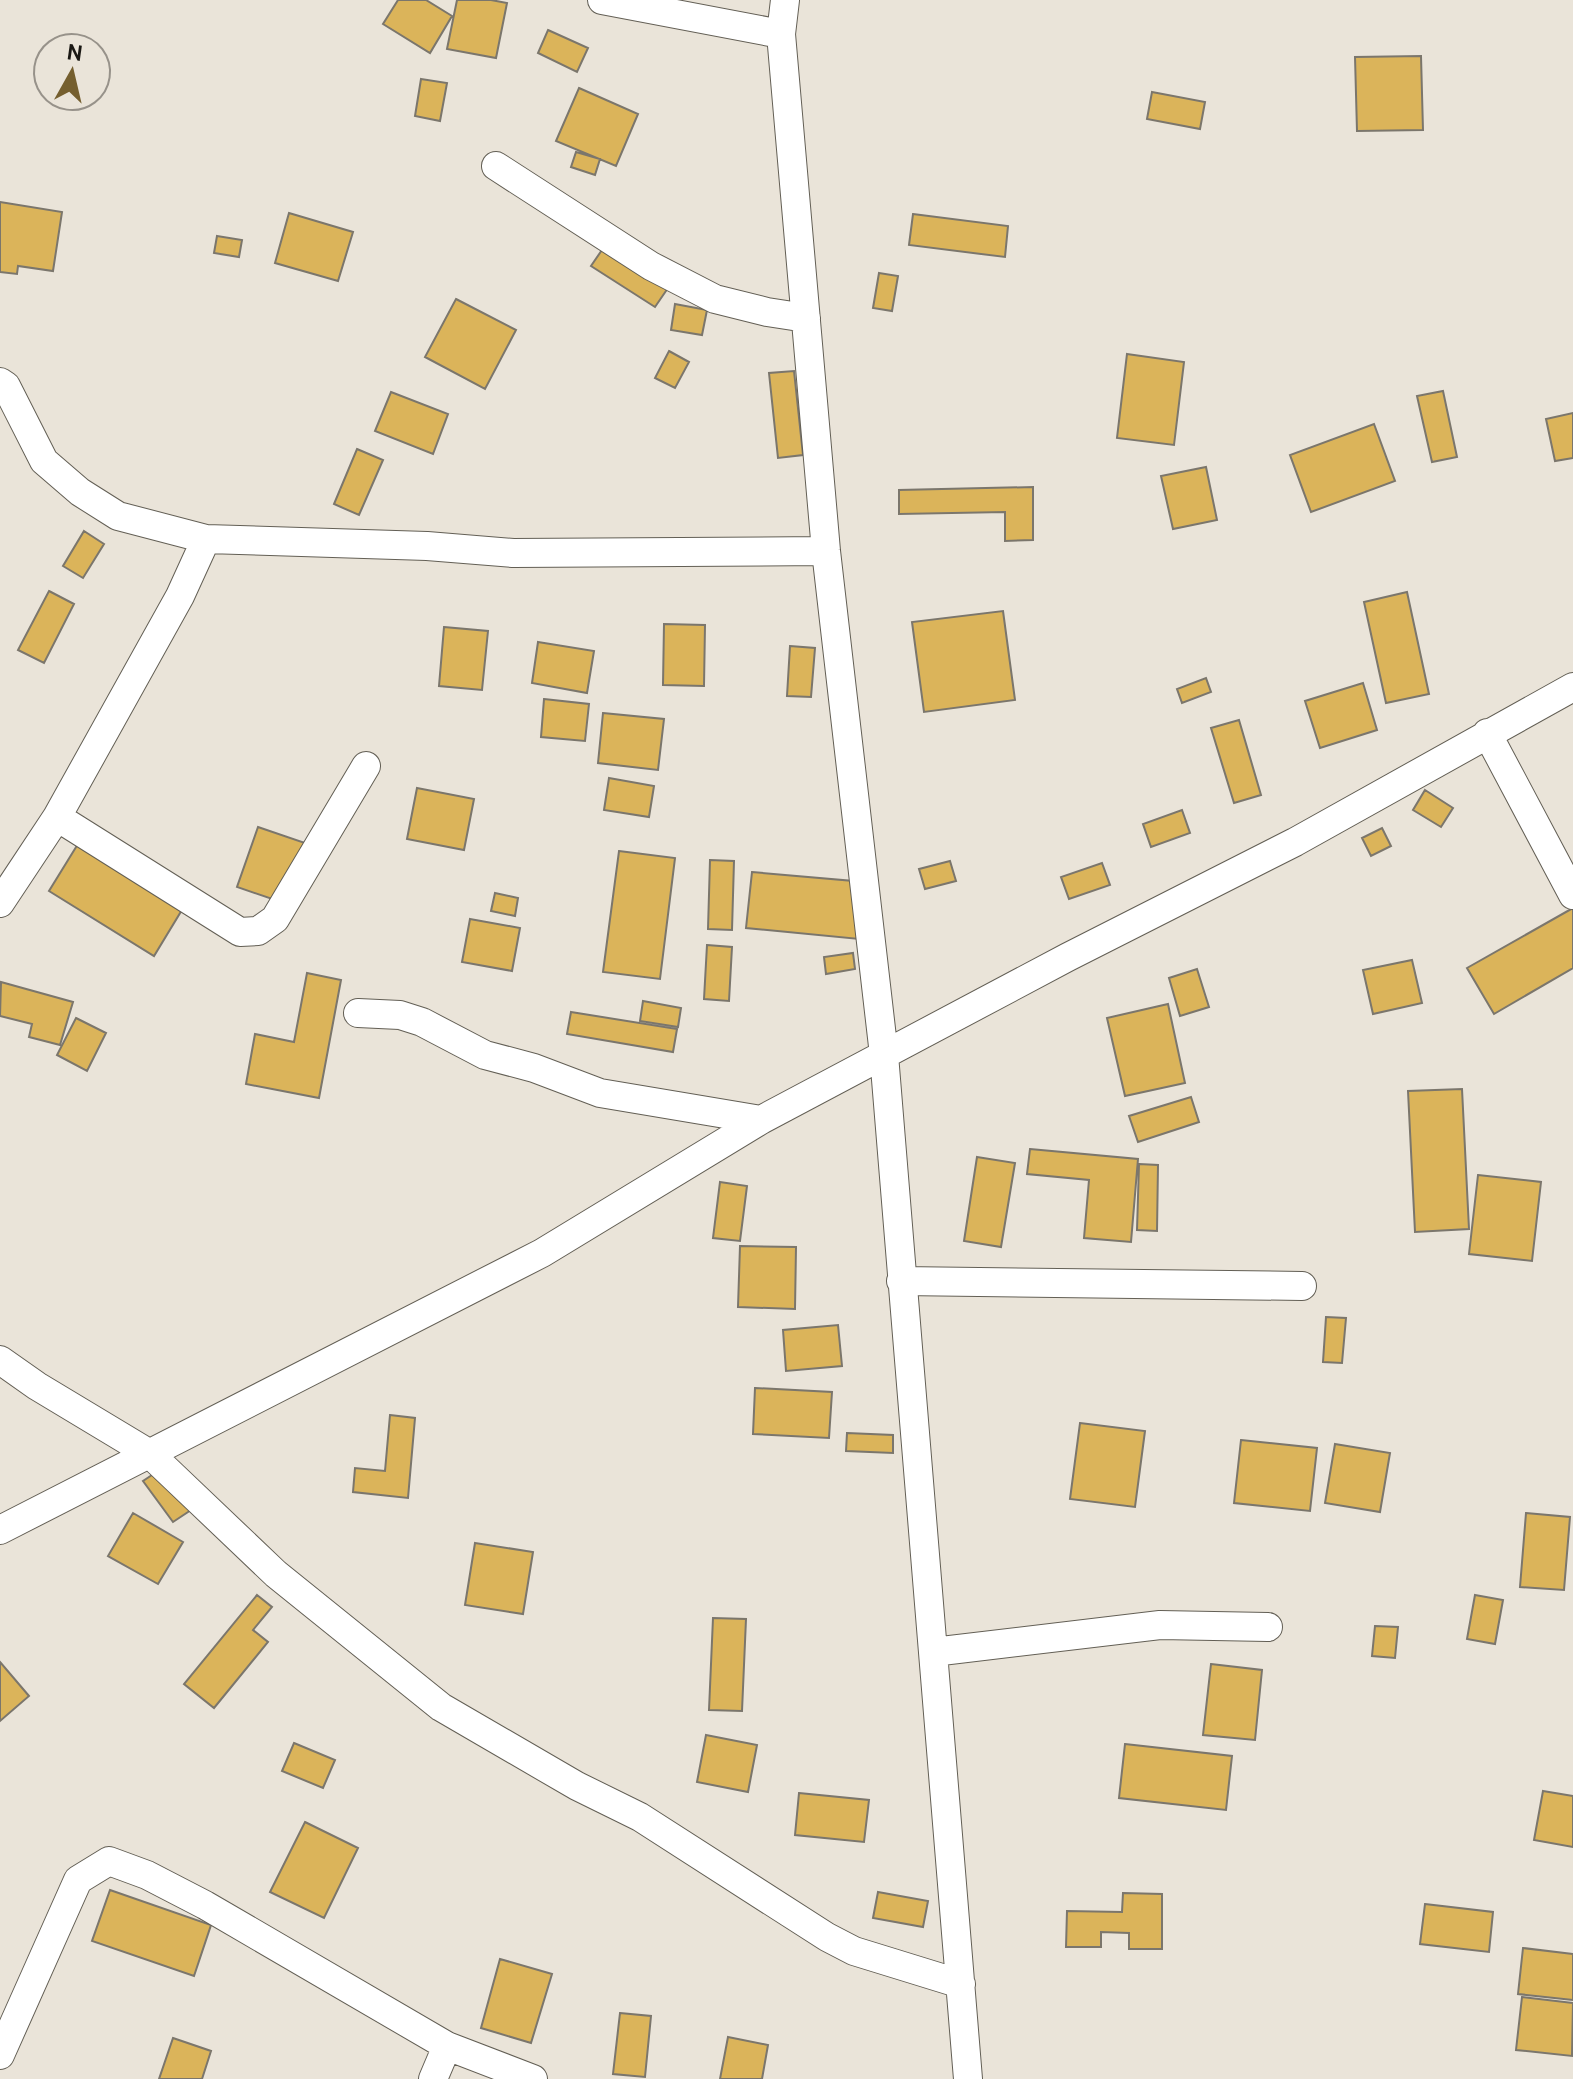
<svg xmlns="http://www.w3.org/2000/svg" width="1573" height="2079" font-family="Cabin,sans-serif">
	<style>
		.building { fill: #dbb45a; stroke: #7b766c; stroke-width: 2 }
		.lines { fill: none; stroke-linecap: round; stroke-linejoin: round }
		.minor-casing { stroke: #635f55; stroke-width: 30 }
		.minor { stroke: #fff; stroke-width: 28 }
	</style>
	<rect width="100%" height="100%" fill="#eae4d9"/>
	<path class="building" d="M398,0H426L452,16L430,53L383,24Z
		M398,0H426L452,16L430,53L383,24Z
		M457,0H491L507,3L496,58L447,49Z
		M457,0H491L507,3L496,58L447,49Z
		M548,30L588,48L577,72L538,53Z
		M548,30L588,48L577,72L538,53Z
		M1421,56L1423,130L1357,131L1355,57Z
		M1421,56L1423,130L1357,131L1355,57Z
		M421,79L447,83L440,121L415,116Z
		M421,79L447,83L440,121L415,116Z
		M579,88L638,114L616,166L556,141Z
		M579,88L638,114L616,166L556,141Z
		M1152,92L1205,102L1200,129L1147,119Z
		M1152,92L1205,102L1200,129L1147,119Z
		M576,152L600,159L595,175L571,167Z
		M576,152L600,159L595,175L571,167Z
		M0,202L62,212L53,271L18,266L17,274L0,272Z
		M289,213L353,232L338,281L275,263Z
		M289,213L353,232L338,281L275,263Z
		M913,214L1008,226L1005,257L909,245Z
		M913,214L1008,226L1005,257L909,245Z
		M217,236L242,240L239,257L214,253Z
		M217,236L242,240L239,257L214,253Z
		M606,244L670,285L655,307L591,266Z
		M879,273L898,276L892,311L873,308Z
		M456,299L516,330L485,389L425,357Z
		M456,299L516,330L485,389L425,357Z
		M675,304L707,310L702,335L671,330Z
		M669,351L689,362L675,388L655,378Z
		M1127,354L1184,362L1174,445L1117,438Z
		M794,371L803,455L778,458L769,373Z
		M1443,391L1457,457L1432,462L1417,396Z
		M391,392L448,414L433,454L375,431Z
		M391,392L448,414L433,454L375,431Z
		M1573,413V458L1555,461L1546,419Z
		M1374,424L1395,481L1311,512L1290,455Z
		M357,449L383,460L359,515L334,504Z
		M357,449L383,460L359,515L334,504Z
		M1206,467L1217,520L1173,529L1161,476Z
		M1033,487V540L1005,541V512L899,514V490Z
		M84,531L104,544L83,578L63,566Z
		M84,531L104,544L83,578L63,566Z
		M49,591L74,604L44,663L18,650Z
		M49,591L74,604L44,663L18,650Z
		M1407,592L1429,694L1386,703L1364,602Z
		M1003,611L1015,700L924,712L912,622Z
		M664,624L705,625L704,686L663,685Z
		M444,627L488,631L482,690L439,686Z
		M444,627L488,631L482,690L439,686Z
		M538,642L594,651L587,693L532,683Z
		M790,646L815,648L811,697L787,696Z
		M1206,678L1211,692L1182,703L1177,689Z
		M1363,683L1377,730L1320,748L1305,701Z
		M544,699L589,704L585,741L541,737Z
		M603,713L664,719L658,770L598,763Z
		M1239,720L1261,795L1234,803L1211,728Z
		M609,778L654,786L649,817L604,810Z
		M417,788L474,799L464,850L407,839Z
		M417,788L474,799L464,850L407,839Z
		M1425,790L1453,808L1441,827L1413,810Z
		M1182,810L1190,833L1151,847L1143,824Z
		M89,826L194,890L154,956L49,891Z
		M89,826L194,890L154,956L49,891Z
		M258,827L311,845L290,905L237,887Z
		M258,827L311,845L290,905L237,887Z
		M1382,828L1391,846L1371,856L1362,838Z
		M619,851L675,858L660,979L603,972Z
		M710,860L734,861L732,930L708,929Z
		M950,861L956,881L925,889L919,869Z
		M1102,863L1110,885L1069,899L1061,877Z
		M752,872L865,882L859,939L746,928Z
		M495,893L518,898L515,916L491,911Z
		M1573,908V968L1494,1014L1467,968Z
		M470,919L520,928L512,971L462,962Z
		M470,919L520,928L512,971L462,962Z
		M707,945L732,947L729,1001L704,999Z
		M853,953L855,969L826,974L824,957Z
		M1412,960L1422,1003L1373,1014L1363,970Z
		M1197,969L1209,1007L1180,1016L1169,978Z
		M307,973L341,980L319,1098L246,1084L255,1034L294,1042Z
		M307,973L341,980L319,1098L246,1084L255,1034L294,1042Z
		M1,982L73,1002L60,1045L29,1037L32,1024L0,1016Z
		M1,982L73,1002L60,1045L29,1037L32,1024L0,1016Z
		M643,1001L681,1008L678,1027L640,1021Z
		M1168,1004L1185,1083L1125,1096L1107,1018Z
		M571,1012L677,1029L673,1052L567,1034Z
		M76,1018L106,1033L87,1071L57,1055Z
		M1462,1089L1469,1229L1415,1232L1408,1091Z
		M1191,1097L1199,1122L1138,1142L1129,1116Z
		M1030,1149L1138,1159L1131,1242L1084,1238L1089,1180L1027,1174Z
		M977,1157L1015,1163L1001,1247L964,1241Z
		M1139,1164L1158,1165L1157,1231L1137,1230Z
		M1478,1175L1541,1182L1532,1261L1469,1254Z
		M720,1182L747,1186L740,1241L713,1238Z
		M740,1246L796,1247L795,1309L738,1307Z
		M1326,1317L1346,1318L1342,1363L1323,1362Z
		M838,1325L842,1366L786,1371L783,1330Z
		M755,1388L832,1392L829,1438L753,1434Z
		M390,1415L415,1418L408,1498L353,1492L355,1468L385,1471Z
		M1080,1423L1145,1431L1135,1507L1070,1499Z
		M847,1433L893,1435V1453L846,1451Z
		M1241,1440L1317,1448L1310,1511L1234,1503Z
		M1335,1444L1390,1453L1380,1512L1325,1503Z
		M164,1467L194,1508L173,1522L143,1481Z
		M133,1513L183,1542L158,1584L108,1556Z
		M1526,1513L1570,1517L1564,1590L1520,1587Z
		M475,1543L533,1552L523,1614L465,1605Z
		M257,1595L272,1607L253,1630L268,1642L214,1708L184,1684Z
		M1475,1595L1503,1600L1495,1644L1467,1639Z
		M713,1618L746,1619L742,1711L709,1710Z
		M1375,1626L1398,1627L1395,1658L1372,1656Z
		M0,1662L29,1696L0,1721Z
		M1211,1664L1262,1670L1255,1740L1203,1735Z
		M706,1735L757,1745L748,1792L697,1782Z
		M294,1743L335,1760L323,1788L282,1771Z
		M1125,1744L1232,1756L1226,1810L1119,1798Z
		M1543,1791L1573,1796V1847L1534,1840Z
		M799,1793L869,1800L864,1842L795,1835Z
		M305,1822L358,1848L324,1918L270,1892Z
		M110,1890L211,1925L194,1976L92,1941Z
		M878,1892L928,1901L923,1927L873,1918Z
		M1123,1893L1162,1894V1949H1129V1933L1101,1932V1947H1066L1067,1911L1122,1912Z
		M1425,1904L1493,1912L1489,1952L1420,1944Z
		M1523,1948L1573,1954V2000L1518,1994Z
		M500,1959L552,1974L531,2043L481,2028Z
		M1522,1997L1573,2003L1572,2056L1516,2050Z
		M620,2013L651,2016L645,2077L613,2074Z
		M728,2037L768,2045L762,2079H720Z
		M173,2038L211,2051L202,2079H159Z"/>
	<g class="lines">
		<defs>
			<path id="minor" d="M602,0L781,34
				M785,0L781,34L826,551L884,1055L968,2079
				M496,166L651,266L715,299L767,312L806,318
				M0,382L6,386L44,461L80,492L118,516L206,539L427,546L513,553L826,551
				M1487,733L1573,895
				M57,817L240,932L258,931L275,919L366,766
				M0,903L57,817L180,596L206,539
				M358,1013L400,1015L422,1022L485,1055L534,1068L600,1093L761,1120
				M901,1281L1302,1286
				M0,1360L37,1386L150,1454L276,1574L441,1707L577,1786L640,1817L827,1937L854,1951L961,1984
				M0,1530L542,1253L761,1120L1068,957L1295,842L1573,687
				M933,1652L1160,1625L1268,1627
				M0,2055L78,1880L109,1861L147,1875L205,1905L447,2046L533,2079
				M433,2079L447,2046"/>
		</defs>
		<use href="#minor" class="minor-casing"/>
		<use href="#minor" class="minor"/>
	</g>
	<g transform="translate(72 72) rotate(8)"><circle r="38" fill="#eae4d9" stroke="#97928a" stroke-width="2"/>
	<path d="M0-6L14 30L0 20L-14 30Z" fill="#755f2f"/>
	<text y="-12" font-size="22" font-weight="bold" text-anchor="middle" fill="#1a1814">N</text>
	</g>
</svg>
